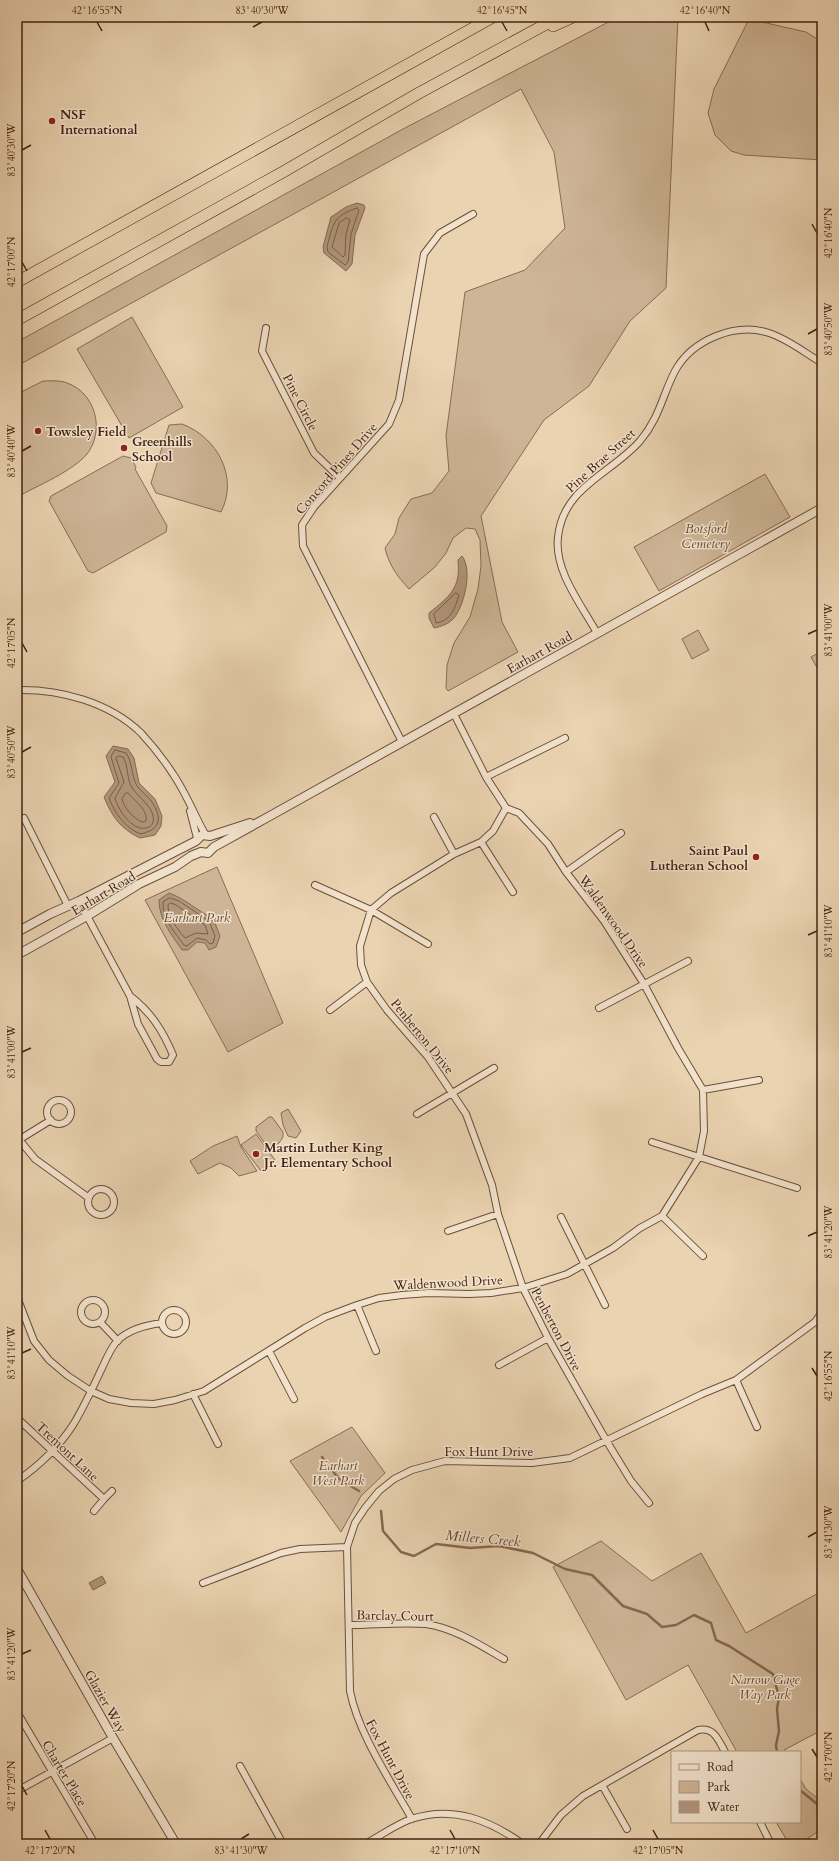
<svg xmlns="http://www.w3.org/2000/svg" width="839" height="1861" font-family="Cardo,serif">
	<style>
		.green { fill: #ceb596; stroke: #896b54 }
		.water { fill: #b2967b; stroke: #866751 }
		.lines { fill: none; stroke-linecap: round; stroke-linejoin: round }
		.shore { stroke: #7b5c47; stroke-width: 1 }
		.stream { stroke: #866751; stroke-width: 2.5 }
		.minor-casing { stroke: #6e4e3a; stroke-width: 8 }
		.tertiary-casing { stroke: #6e4e3a; stroke-width: 10 }
		.motorway-casing { stroke: #442113; stroke-width: 12 }
		.minor { stroke: #f1e2cc; stroke-width: 6 }
		.tertiary { stroke: #f1e2cc; stroke-width: 8 }
		.motorway { stroke: #ead3b1; stroke-width: 11 }
		.ticks { fill: none; stroke: #442113; stroke-width: 1.5 }
		.poi-dot { fill: #8f2418; stroke: #f1e2cc; stroke-width: 1.5 }
		.labels { text-anchor: middle; stroke-width: 3; stroke-linejoin: round; paint-order: stroke }
		.poi-label { font-size: 13px; font-weight: bold; fill: #442113; stroke: #f1e2cc; text-anchor: start }
		.street-label { font-size: 13px; fill: #442113; stroke: #f1e2cc }
		.park-label { font-size: 13px; font-style: italic; fill: #664634; stroke: #f1e2cc }
		.water-label { font-size: 14px; font-style: italic; fill: #654432; stroke: #f1e2cc }
		.neatline { fill: none; stroke: #442113; stroke-width: 1.5 }
		.ticks-label { font-size: 10px; text-anchor: middle; fill: #442113 }
	</style>
	<rect width="100%" height="100%" fill="#ead3b1"/>
	<filter id="stains"><feTurbulence type="fractalNoise" baseFrequency=".005" numOctaves="4"/><feColorMatrix values="0 0 0 0 .2 0 0 0 0 .09 0 0 0 0 .02 0 0 0 .5 -.17"/></filter>
	<radialGradient id="worn" r=".72"><stop offset=".6" stop-color="#630" stop-opacity="0"/><stop offset="1" stop-color="#630" stop-opacity=".3"/></radialGradient>
	<path class="green" d="M618,17H678L666,288L630,321L589,386L544,420L481,516L502,622L518,652L448,691L446,688L447,665L454,643L470,617L478,589L481,566L480,540L475,529L466,528L453,538L446,553L435,567L409,589C397,576 389,565 385,548L395,534L399,518L411,499L432,493L449,471L446,436L465,292L525,270L565,228L554,152L521,89L17,366V342L403,129Z
		M749,19L806,32L822,42V160L744,155L731,151L715,135L708,113L714,89Z
		M132,317L183,407L129,438L77,349Z
		M43,381C50,381 60,380 67,383C96,393 105,431 87,454C73,471 37,486 17,497V394Z
		M182,424C217,437 239,477 221,512L156,493L151,483L169,425Z
		M123,456L131,458L136,467L135,469L167,526L166,532L93,573L88,571L49,501L51,496Z
		M765,474L790,517L659,591L634,547Z
		M698,630L709,650L692,659L682,639Z
		M822,651V676L811,657Z
		M217,867L283,1023L228,1052L145,900Z
		M288,1109L301,1131L296,1138L288,1136L283,1125L281,1113Z
		M269,1117H272L283,1132V1137L279,1143L269,1149L256,1131V1127Z
		M256,1134L275,1160L261,1171L241,1145Z
		M237,1136L241,1147L257,1171L239,1176L231,1168L220,1163L198,1174L190,1161L213,1146Z
		M352,1427L385,1473L361,1496L341,1532L290,1461Z
		M601,1541L652,1581L701,1553L746,1633L822,1591V1730L784,1750L785,1752H737L688,1665L626,1700L553,1567Z
		M800,1779L806,1789L822,1802V1829L799,1844H789L776,1822H800Z"/>
	<path class="water" d="M357,203L364,205L365,208L355,235L352,264L346,271L324,253L323,247L331,217L346,207Z
		M462,556C473,570 464,606 454,618C450,623 441,627 434,628L429,618V613C450,596 461,588 458,560Z
		M113,746L128,749L134,758L139,783L155,799L162,816L161,826L155,835L140,838C121,829 112,817 104,797L115,782L106,756Z
		M169,893C186,899 197,911 213,918L220,936L216,947L209,950L205,943L197,942L188,950H182C171,934 159,919 159,900Z
		M102,1576L106,1583L93,1590L89,1583Z"/>
	<g class="lines">
		<path class="shore" d="M357,208L359,210L351,234L348,262L345,265L328,252L327,247C333,224 333,216 357,208Z
			M347,218L350,220L346,234L345,255L343,257L332,247L339,223Z
			M456,593L459,595C455,608 451,621 436,623L434,614Z
			M115,750L126,753C133,763 131,776 137,786C141,792 148,796 152,802C163,819 160,830 140,834C125,827 115,814 109,798L119,783L111,757Z
			M119,756L123,757C129,766 126,780 133,789C139,798 156,809 153,822C152,826 149,827 146,828C132,831 118,810 115,798L124,782L116,758Z
			M126,793H128C135,801 148,810 146,821L142,822C133,818 124,808 122,799Z
			M170,898L179,901L209,921L215,936L213,943L210,944L206,940L197,938L187,946L184,945C175,933 162,918 163,902Z
			M171,903L176,905L205,925L208,934L196,933L185,938C178,930 167,916 168,905Z"/>
		<path class="stream" d="M322,1457L339,1479L359,1491
			M381,1511L383,1531L401,1552L414,1556L436,1544L470,1548L499,1546L533,1553L565,1569L592,1575L623,1606L647,1614L662,1627L676,1625L694,1615L711,1623L716,1640L729,1646L773,1674L779,1697L777,1709L779,1731L776,1745L777,1752
			M800,1790L822,1808"/>
		<defs>
			<path id="minor" d="M266,328L262,351L314,453L340,478
				M597,633C581,604 554,571 558,537C563,487 611,474 640,441C660,417 662,396 675,371C692,340 735,322 769,333C788,339 805,353 822,363
				M17,690C60,689 109,702 141,733C153,746 164,760 173,774C186,793 194,814 205,834
				M402,742L303,546L302,525L314,507L389,424L399,400L424,254L440,233L473,214
				M486,777L565,738
				M506,808L493,831L481,842L454,854L391,893L371,910L360,946L361,965L367,982L387,1010L428,1057L466,1114L492,1185L498,1214L523,1288L548,1338L606,1440L631,1481L649,1503
				M190,811L197,838
				M434,817L454,854
				M24,818L68,906
				M481,842L513,892
				M566,872L621,833
				M315,885L371,910L428,944
				M79,901L130,996L138,1024L157,1059L161,1062H169L173,1055C163,1031 151,1012 130,996
				M599,1008L688,961
				M330,1010L367,982
				M703,1090L759,1080
				M47 1112a12 12 0 1 1 24 0a12 12 0 1 1-24 0Z
				M417,1114L494,1068
				M17,1137L35,1159L89,1198
				M17,1141L51,1120
				M652,1142L797,1188
				M88 1202a13 13 0 1 1 26 0a13 13 0 1 1-26 0Z
				M662,1216L703,1256
				M561,1217L605,1305
				M448,1231L498,1214
				M17,1297L34,1341L49,1360L68,1376L91,1391L109,1399L131,1403L154,1404L175,1400L204,1391L305,1328L325,1317L357,1305L379,1298L402,1295L429,1293L469,1294L491,1293L523,1288L567,1274L613,1248L640,1228L662,1216L699,1157L704,1131L703,1090L678,1048L644,984L604,921L566,872L548,844L519,813L506,808L486,777L454,714
				M81 1312a12 12 0 1 1 24 0a12 12 0 1 1-24 0Z
				M357,1305L376,1351
				M162 1322a12 12 0 1 1 24 0a12 12 0 1 1-24 0Z
				M100,1322L118,1341
				M269,1351L294,1399
				M499,1365L548,1338
				M736,1380L757,1427
				M193,1394L218,1444
				M17,1418L104,1499L94,1511
				M17,1481C40,1465 58,1448 73,1425C84,1407 93,1387 102,1368C106,1359 111,1348 117,1341C129,1329 146,1325 162,1323
				M104,1499L112,1491
				M203,1583L281,1553L300,1549L347,1547
				M349,1625C374,1625 401,1622 426,1624C454,1628 480,1645 504,1659
				M17,1712L95,1844
				M240,1766L283,1844
				M602,1785L627,1829
				M17,1791L113,1738
				M412,1819C390,1780 358,1733 350,1691L347,1547L355,1523L365,1508L379,1491L394,1479L412,1470L445,1461L532,1463L570,1458L702,1394L736,1380L815,1322L822,1312
				M760,1822L771,1844
				M365,1844C380,1836 395,1825 411,1819C453,1805 489,1820 523,1844
				M539,1844L561,1815L583,1796L698,1730C714,1727 718,1739 725,1752
				M817,1844L822,1840"/>
			<path id="tertiary" d="M17,932L50,914L79,901L196,841L202,835L210,836L250,823
				M17,955L87,916L139,884L175,867L191,856L201,852L208,853L214,847L268,817L822,508
				M17,1569L113,1738L176,1844"/>
			<path id="motorway" d="M553,26L573,17
				M17,282L493,17
				M17,320L283,172L419,93L559,17"/>
		</defs>
		<use href="#minor" class="minor-casing"/>
		<use href="#tertiary" class="tertiary-casing"/>
		<use href="#motorway" class="motorway-casing"/>
		<use href="#minor" class="minor"/>
		<use href="#tertiary" class="tertiary"/>
		<use href="#motorway" class="motorway"/>
	</g>
	<path class="ticks" d="M97,22L102,31M502,22L507,31M705,22L709,31M253,27L262,22M22,150L31,145M812,224L817,233M22,262L27,271M808,334L817,329M22,451L31,446M808,634L817,630M22,643L27,652M22,752L31,747M808,935L817,931M22,1052L31,1048M808,1236L817,1232M22,1353L31,1349M812,1368L817,1376M808,1537L817,1532M22,1654L31,1650M812,1749L817,1757M22,1786L27,1795M45,1830L50,1839M450,1830L455,1839M653,1830L658,1839M241,1839L249,1834"/>
	<g class="poi-dot">
		<circle cx="52" cy="121" r="4"/>
		<circle cx="38" cy="431" r="4"/>
		<circle cx="124" cy="448" r="4"/>
		<circle cx="756" cy="857" r="4"/>
		<circle cx="256" cy="1154" r="4"/>
	</g>
	<g class="labels">
		<g class="poi-label">
			<text x="60" y="119">NSF<tspan x="60" dy="15">International</tspan></text>
			<text x="46" y="436">Towsley Field</text>
			<text x="132" y="446">Greenhills<tspan x="132" dy="15">School</tspan></text>
			<text x="748" y="855" text-anchor="end">Saint Paul<tspan x="748" dy="15">Lutheran School</tspan></text>
			<text x="264" y="1152">Martin Luther King<tspan x="264" dy="15">Jr. Elementary School</tspan></text>
		</g>
		<g class="street-label">
			<text transform="translate(301 402) rotate(63)" y="5">Pine Circle</text>
			<text transform="translate(600 460) rotate(-42)" y="5">Pine Brae Street</text>
			<text transform="translate(336 468) rotate(-49)" y="5">Concord Pines Drive</text>
			<text transform="translate(539 652) rotate(-29)" y="5">Earhart Road</text>
			<text transform="translate(103 893) rotate(-31)" y="5">Earhart Road</text>
			<text transform="translate(614 921) rotate(55)" y="5">Waldenwood Drive</text>
			<text transform="translate(423 1036) rotate(51)" y="5">Penberton Drive</text>
			<text transform="translate(448 1282) rotate(-3)" y="5">Waldenwood Drive</text>
			<text transform="translate(557 1329) rotate(62)" y="5">Penberton Drive</text>
			<text transform="translate(68 1451) rotate(43)" y="5">Tremont Lane</text>
			<text x="489" y="1456">Fox Hunt Drive</text>
			<text transform="translate(395 1615) rotate(1)" y="5">Barclay Court</text>
			<text transform="translate(106 1701) rotate(60)" y="5">Glazier Way</text>
			<text transform="translate(391 1759) rotate(62)" y="5">Fox Hunt Drive</text>
			<text transform="translate(65 1773) rotate(59)" y="5">Charter Place</text>
		</g>
		<g class="park-label">
			<text x="706" y="533">Botsford<tspan x="706" dy="15">Cemetery</tspan></text>
			<text x="197" y="922">Earhart Park</text>
			<text x="338" y="1470">Earhart<tspan x="338" dy="15">West Park</tspan></text>
			<text x="765" y="1684">Narrow Gage<tspan x="765" dy="15">Way Park</tspan></text>
		</g>
		<g class="water-label">
			<text transform="translate(483 1538) rotate(5)" y="5">Millers Creek</text>
		</g>
	</g>
	<rect width="839" height="1861" fill="none" stroke="#ead3b1" stroke-width="44"/>
	<rect x="671" y="1751" width="130" height="72" fill="#f1e2cc" stroke="#ac9582"/>
	<rect x="679" y="1764" width="20" height="6" fill="#f1e2cc" stroke="#ac9582"/>
	<text x="707" y="1771" font-size="12" fill="#442113">Road</text>
	<rect x="679" y="1781" width="20" height="12" fill="#ceb596" stroke="#ac9582"/>
	<text x="707" y="1791" font-size="12" fill="#442113">Park</text>
	<rect x="679" y="1801" width="20" height="12" fill="#b2967b" stroke="#ac9582"/>
	<text x="707" y="1811" font-size="12" fill="#442113">Water</text>
	<rect x="22" y="22" width="795" height="1817" class="neatline"/>
	<g class="ticks-label">
		<text x="97" y="14">42°16'55"N</text>
		<text x="262" y="14">83°40'30"W</text>
		<text x="502" y="14">42°16'45"N</text>
		<text x="705" y="14">42°16'40"N</text>
		<text transform="translate(11 150) rotate(-90)" y="4">83°40'30"W</text>
		<text transform="translate(828 233) rotate(-90)" y="4">42°16'40"N</text>
		<text transform="translate(11 262) rotate(-90)" y="4">42°17'00"N</text>
		<text transform="translate(828 329) rotate(-90)" y="4">83°40'50"W</text>
		<text transform="translate(11 451) rotate(-90)" y="4">83°40'40"W</text>
		<text transform="translate(828 630) rotate(-90)" y="4">83°41'00"W</text>
		<text transform="translate(11 643) rotate(-90)" y="4">42°17'05"N</text>
		<text transform="translate(11 752) rotate(-90)" y="4">83°40'50"W</text>
		<text transform="translate(828 931) rotate(-90)" y="4">83°41'10"W</text>
		<text transform="translate(11 1052) rotate(-90)" y="4">83°41'00"W</text>
		<text transform="translate(828 1232) rotate(-90)" y="4">83°41'20"W</text>
		<text transform="translate(11 1353) rotate(-90)" y="4">83°41'10"W</text>
		<text transform="translate(828 1376) rotate(-90)" y="4">42°16'55"N</text>
		<text transform="translate(828 1532) rotate(-90)" y="4">83°41'30"W</text>
		<text transform="translate(11 1654) rotate(-90)" y="4">83°41'20"W</text>
		<text transform="translate(828 1757) rotate(-90)" y="4">42°17'00"N</text>
		<text transform="translate(11 1786) rotate(-90)" y="4">42°17'20"N</text>
		<text x="50" y="1854">42°17'20"N</text>
		<text x="241" y="1854">83°41'30"W</text>
		<text x="455" y="1854">42°17'10"N</text>
		<text x="658" y="1854">42°17'05"N</text>
	</g>
	<rect width="100%" height="100%" filter="url(#stains)"/>
	<rect width="100%" height="100%" fill="url(#worn)"/>
</svg>
